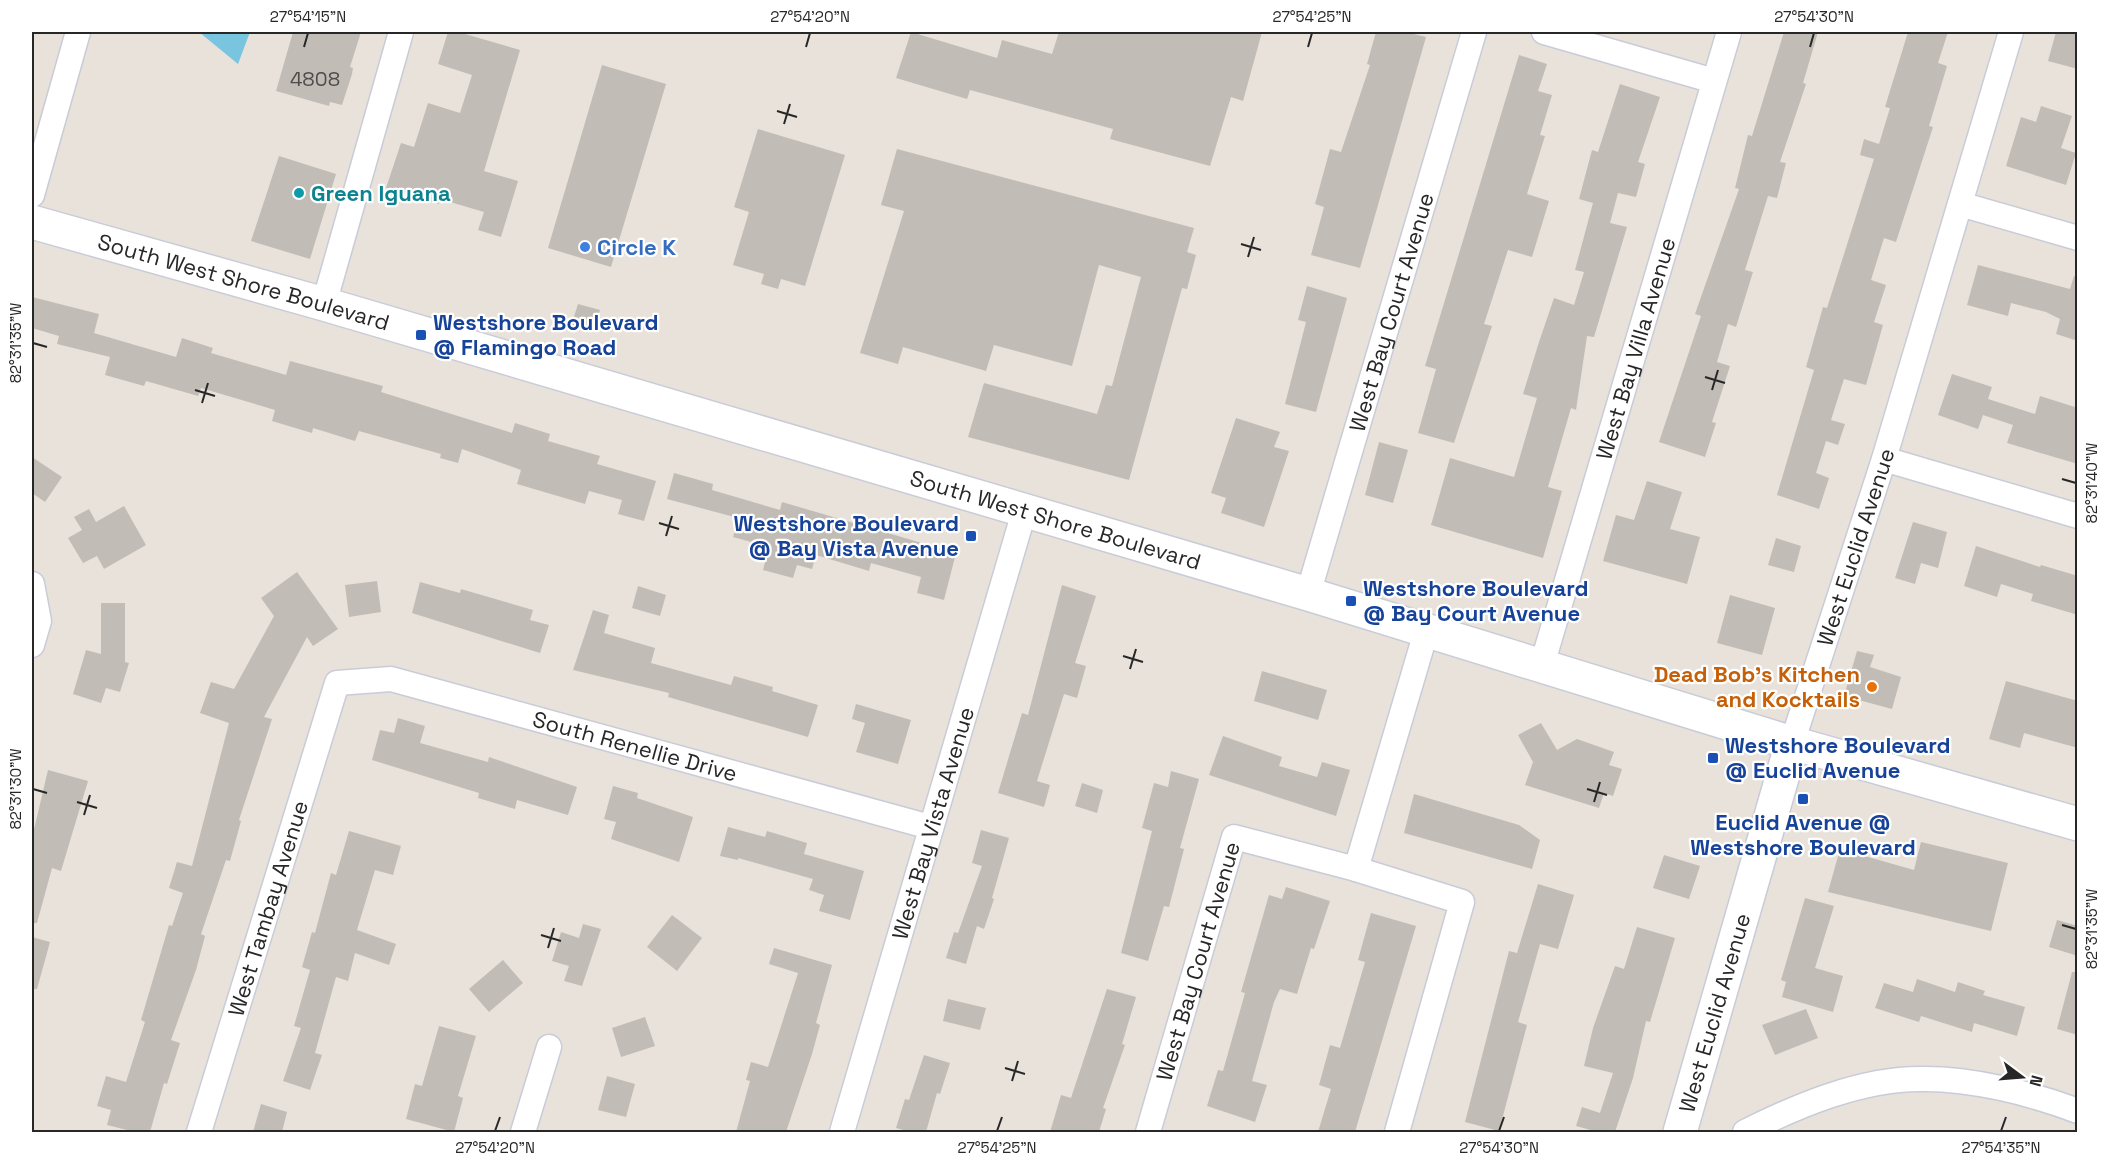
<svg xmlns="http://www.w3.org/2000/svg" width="2109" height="1164" font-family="'Space Grotesk',sans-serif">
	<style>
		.water { fill: #79c4df }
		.building { fill: #c1bcb6 }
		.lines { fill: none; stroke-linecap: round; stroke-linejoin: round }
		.street-casing { stroke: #c9ccd8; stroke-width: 27 }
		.secondary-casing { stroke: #c9ccd8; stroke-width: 36 }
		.street { stroke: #fff; stroke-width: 24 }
		.secondary { stroke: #fff; stroke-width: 33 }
		.ticks { fill: none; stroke: #272727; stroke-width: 2 }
		.culture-dot { fill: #0f9aa8; stroke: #fff; stroke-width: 2 }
		.shop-dot { fill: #3f7fe0; stroke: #fff; stroke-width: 2 }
		.transit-dot { fill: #1a4fb4; stroke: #fff; stroke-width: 2 }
		.food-dot { fill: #e8710a; stroke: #fff; stroke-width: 2 }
		.labels { text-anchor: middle; stroke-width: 4.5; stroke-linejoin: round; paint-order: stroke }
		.number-label { font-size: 20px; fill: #4e4c4b }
		.culture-label { font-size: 22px; font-weight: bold; fill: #0d838f; stroke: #fff; text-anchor: start }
		.shop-label { font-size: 22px; font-weight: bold; fill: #366cbe; stroke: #fff; text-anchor: start }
		.street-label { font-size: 22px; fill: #272727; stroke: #fff }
		.transit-label { font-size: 22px; font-weight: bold; fill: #164399; stroke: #fff; text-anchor: start }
		.food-label { font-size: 22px; font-weight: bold; fill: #c56008; stroke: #fff; text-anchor: end }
		.neatline { fill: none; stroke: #272727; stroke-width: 2 }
		.ticks-label { font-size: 15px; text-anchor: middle; fill: #272727 }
	</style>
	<rect width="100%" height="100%" fill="#e8e2db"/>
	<path class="water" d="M199,32H250L238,64Z"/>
	<path class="building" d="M293,32H361L350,67L353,68L352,74L342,105L330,102L329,106L276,91Z
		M448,32H458L520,50L484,171L518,181L501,237L478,230L484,212L440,199L439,204L386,188L401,143L414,147L428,103L460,113L472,75L438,64Z
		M911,32L997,58L1002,40L1052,54L1059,32H1262L1243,101L1231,97L1210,166L1110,139L1113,129L970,90L967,99L896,78Z
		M1376,32H1406L1426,37L1360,268L1311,255L1324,207L1315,204L1330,149L1341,152L1370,65L1367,64Z
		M1784,32H1818L1803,83L1806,84L1780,162L1786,163L1777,198L1768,196L1745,270L1753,272L1736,327L1728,324L1717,362L1730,366L1712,422L1716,423L1705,457L1659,442L1701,316L1695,314L1739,189L1735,188L1748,135L1752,136Z
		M1908,32H1948L1938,63L1947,66L1929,126L1933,127L1896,242L1884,238L1871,280L1886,285L1874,322L1883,325L1866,385L1844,379L1831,420L1845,424L1838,445L1826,441L1816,473L1829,478L1819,509L1777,495L1814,370L1806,367L1823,307L1827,308L1874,159L1860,155L1864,139L1879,144L1890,108L1885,107Z
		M2056,32H2078V69L2048,61Z
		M1519,55L1547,64L1538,91L1552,95L1540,135L1545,136L1527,194L1549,201L1532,257L1508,250L1484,324L1492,326L1454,443L1418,433L1436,369L1425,366Z
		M602,65L666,84L611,267L548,248Z
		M1620,84L1660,97L1638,162L1645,164L1636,197L1618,193L1610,223L1627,227L1594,337L1587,336L1576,410L1571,408L1548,487L1562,491L1543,558L1431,525L1450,458L1514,477L1537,398L1523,394L1539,342L1554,298L1574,305L1584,272L1575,270L1593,203L1579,199L1592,150L1598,152Z
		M2041,106L2072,116L2061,148L2076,153L2066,185L2006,166L2021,117L2036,122Z
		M758,129L845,155L805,286L781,279L778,289L761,284L764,274L733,265L749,212L734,207Z
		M897,149L1194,228L1187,252L1196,255L1187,289L1182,288L1129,480L968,437L984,383L1097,414L1106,385L1112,386L1141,277L1099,265L1072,366L994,345L986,371L903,347L898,364L860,353L904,211L881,205Z
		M279,156L336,174L310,259L251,241Z
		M1978,265L2070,289L2074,276L2078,277V341L2056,334L2060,319L2046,312L2011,303L2008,316L1967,305Z
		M1307,286L1347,298L1316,412L1285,404L1306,322L1298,320Z
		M32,297L99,314L94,333L176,357L182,338L213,348L211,353L286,375L290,361L383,386L381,392L512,433L515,423L550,434L548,441L600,456L597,464L656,481L644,521L618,514L622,500L589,491L585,504L517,484L521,470L462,449L458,463L440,458L441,454L359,431L355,441L313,428L312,433L272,421L275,410L201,388L198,396L146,381L144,386L105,375L110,357L57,344L59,336L32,328Z
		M578,304L600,310L593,332L571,326Z
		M1952,374L1992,387L1988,399L2035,414L2040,396L2078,408V464L2007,443L2013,425L1983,415L1978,429L1938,415Z
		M1236,418L1280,432L1274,447L1289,451L1264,527L1221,513L1226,498L1211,493Z
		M1379,442L1408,450L1393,503L1365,495Z
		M32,457L62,477L45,502L32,493Z
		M674,473L713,484L712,490L780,510L782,502L956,553L944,600L917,593L921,577L871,563L869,571L816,555L812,569L797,565L793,578L763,570L769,547L733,537L738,518L667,499Z
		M1647,481L1682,492L1670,529L1700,537L1687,584L1603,561L1616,515L1634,520Z
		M124,506L146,545L104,569L97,556L83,563L68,538L82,530L74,517L89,509L96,522Z
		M1913,522L1947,532L1938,568L1921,563L1915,584L1895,578Z
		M1776,538L1801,546L1794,572L1768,565Z
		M1976,546L2040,567L2041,565L2078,576V615L2031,601L2033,594L2001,584L1997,597L1964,586Z
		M297,572L338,629L313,646L307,637L264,717L272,719L239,820L241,821L230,861L226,860L201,934L205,936L196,970L171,1040L180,1043L167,1084L164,1083L150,1132H135L107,1125L111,1110L97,1106L106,1076L126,1082L145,1022L141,1020L169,925L172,926L183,893L169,888L177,862L192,866L229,723L200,713L211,682L234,689L274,616L261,598Z
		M377,581L381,612L349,617L345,585Z
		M420,582L460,593L461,589L533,610L530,620L549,625L540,653L412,613Z
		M1062,585L1096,596L1075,663L1086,666L1077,698L1064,694L1037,781L1050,785L1044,807L998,793L1022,713L1028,715Z
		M638,586L666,595L660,616L632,608Z
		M1730,595L1775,608L1762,655L1717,643Z
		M101,603H125V662L129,663L120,692L106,688L101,703L73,694L86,650L101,654Z
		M593,610L609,615L604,633L655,648L651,663L731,685L734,676L773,687L772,691L818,705L808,737L668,697L669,693L573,670Z
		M1857,651L1874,655L1870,667L1901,677L1892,709L1844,696Z
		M1262,671L1327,690L1318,720L1254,701Z
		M2006,681L2078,701V748L2024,733L2020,748L1989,739Z
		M856,704L911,720L898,764L856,752L865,723L852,719Z
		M398,718L425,726L420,743L488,762L489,757L577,787L568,815L517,800L515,809L478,798L479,793L372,760L380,730L394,733Z
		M1541,723L1557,750L1577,739L1614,752L1609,765L1622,769L1613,796L1604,793L1599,808L1525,785L1533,762L1518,735Z
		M1223,736L1282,757L1279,766L1317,777L1322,762L1350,770L1336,816L1209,775Z
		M48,770L88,781L61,871L52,868L37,923H32V838Z
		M1171,771L1199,779L1180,848L1184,849L1169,907L1164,906L1148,961L1121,953L1152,831L1142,828L1154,783L1168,787Z
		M1082,783L1103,790L1097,813L1075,806Z
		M613,786L638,793L637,798L693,817L679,862L611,839L616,822L604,819Z
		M1414,794L1519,825L1540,840L1532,869L1404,833Z
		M728,827L765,837L767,831L807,843L804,854L864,871L850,920L819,911L824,895L809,890L813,879L738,858V860L720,856Z
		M981,830L1009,838L992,898L994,899L984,929L977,926L966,964L946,958L954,932L958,933L982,866L972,863Z
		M349,831L401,846L393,875L375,870L357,930L396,944L389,965L355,953L348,981L336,977L315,1053L322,1055L310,1090L283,1081L301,1028L294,1026L310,970L302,967L312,932L315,933L331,873L336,875Z
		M1921,842L2008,863L1991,931L1828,892L1840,849L1914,870Z
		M1664,855L1700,866L1689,899L1653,888Z
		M1538,884L1574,895L1558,949L1540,944L1518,1022L1527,1025L1499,1131L1465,1122L1509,951L1517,953Z
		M1286,887L1330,901L1314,949L1311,948L1297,994L1280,989L1274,1002L1252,1081L1267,1085L1255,1122L1207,1106L1218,1070L1223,1071L1245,993L1241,992L1269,895L1282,899Z
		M1805,898L1834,906L1815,968L1843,976L1833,1012L1782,997L1786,982L1781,980Z
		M1371,913L1416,926L1355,1132H1318L1331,1089L1319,1085L1330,1045L1340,1048L1365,962L1358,960Z
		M672,915L702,938L677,971L647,947Z
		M2057,920L2078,926V956L2049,947Z
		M583,924L601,929L582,986L564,981L569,966L552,961L561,932L579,938Z
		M1637,927L1675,938L1650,1022L1646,1021L1633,1078L1615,1132H1598L1576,1126L1582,1107L1600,1113L1613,1073L1584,1066L1593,1028L1615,966L1624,969Z
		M32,937L50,942L37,989H32Z
		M774,948L832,965L816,1023L820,1025L812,1054L786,1132H736L750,1081L746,1080L751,1062L768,1067L798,973L769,964Z
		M503,960L523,983L489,1012L469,989Z
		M2072,972H2078V1035L2057,1029Z
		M1917,979L1955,992L1958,982L1985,991L1983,995L2025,1007L2017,1036L1974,1023L1972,1032L1921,1016L1919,1022L1875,1008L1884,983L1913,992Z
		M1107,989L1136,997L1122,1044L1125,1045L1103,1108L1106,1109L1099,1132H1050L1061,1095L1071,1098Z
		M948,999L986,1008L980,1030L943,1021Z
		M1806,1009L1818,1038L1775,1055L1762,1025Z
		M645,1017L655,1046L621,1057L612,1028Z
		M439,1026L476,1036L458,1096L463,1098L454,1132L406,1119L415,1084L422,1086Z
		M924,1055L950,1063L940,1094L937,1093L926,1132H911L896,1128L905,1099L909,1100Z
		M607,1076L635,1084L626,1117L598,1110Z
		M261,1104L287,1112L282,1132H253Z"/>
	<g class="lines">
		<defs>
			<g id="street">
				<path d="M1544,32L1714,81"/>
				<path d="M32,195L78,32"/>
				<path d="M1960,204L2078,238"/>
				<path d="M324,304L401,32"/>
				<path d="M1884,459L2078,516"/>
				<path d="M32,584L39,621L32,645"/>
				<path id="s1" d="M1308,594L1474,32"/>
				<path id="s2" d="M1542,665L1729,32"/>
				<path id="s3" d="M1792,743L1884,459L2011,32"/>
				<path d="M1356,869L1426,632"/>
				<path id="s4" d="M199,1132L337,683L391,679L930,827"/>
				<path d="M523,1132L549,1047"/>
				<path id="s5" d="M842,1132L1024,512"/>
				<path id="s6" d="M1148,1132L1234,837L1356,869L1462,902L1397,1132"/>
				<path d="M1745,1132C1797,1106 1860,1079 1920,1079C1971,1078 2030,1093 2078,1111"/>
			</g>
			<g id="secondary">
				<path id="s7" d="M32,222L324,304L1308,594L1792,743L2078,824"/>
				<path id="s8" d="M1680,1132L1792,743"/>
			</g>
		</defs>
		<use href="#street" class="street-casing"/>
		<use href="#secondary" class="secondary-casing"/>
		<use href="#street" class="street"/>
		<use href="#secondary" class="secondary"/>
	</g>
	<path class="ticks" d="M304,47L308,33M806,47L810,33M1308,47L1312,33M1810,47L1814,33M777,111L797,117M784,124L790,104M1241,244L1261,250M1248,257L1254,237M33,343L47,347M1705,377L1725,383M195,390L215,396M1712,390L1718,370M202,403L208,383M2062,479L2076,483M659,523L679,529M666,536L672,516M1123,656L1143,662M1130,669L1136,649M33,789L47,793M1587,789L1607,795M77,802L97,808M1594,802L1600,782M84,815L90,795M2062,925L2076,929M541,935L561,941M548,948L554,928M1005,1068L1025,1074M1012,1081L1018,1061M495,1131L500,1117M997,1131L1002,1117M1499,1131L1504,1117M2001,1131L2006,1117"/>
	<circle class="culture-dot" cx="299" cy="193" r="6"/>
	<circle class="shop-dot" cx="585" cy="247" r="6"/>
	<g class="transit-dot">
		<rect x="415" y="329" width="12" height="12" rx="3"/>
		<rect x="965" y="530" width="12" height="12" rx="3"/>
		<rect x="1345" y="595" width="12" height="12" rx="3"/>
		<rect x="1707" y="752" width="12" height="12" rx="3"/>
		<rect x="1797" y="793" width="12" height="12" rx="3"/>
	</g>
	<circle class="food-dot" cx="1872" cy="687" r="6"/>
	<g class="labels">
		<g class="number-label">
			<text x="315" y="86">4808</text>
		</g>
		<g class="culture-label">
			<text x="311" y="201">Green Iguana</text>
		</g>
		<g class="shop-label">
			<text x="597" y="255">Circle K</text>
		</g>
		<g class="street-label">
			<text dy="8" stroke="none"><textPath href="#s7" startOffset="220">South West Shore Boulevard</textPath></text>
			<text dy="8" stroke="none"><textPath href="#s1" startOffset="294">West Bay Court Avenue</textPath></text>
			<text dy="8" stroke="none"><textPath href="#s2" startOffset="330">West Bay Villa Avenue</textPath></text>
			<text dy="8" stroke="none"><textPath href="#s7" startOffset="1066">South West Shore Boulevard</textPath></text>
			<text dy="8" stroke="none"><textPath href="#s3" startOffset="206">West Euclid Avenue</textPath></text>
			<text dy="8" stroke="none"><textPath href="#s4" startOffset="777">South Renellie Drive</textPath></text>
			<text dy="8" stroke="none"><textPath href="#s5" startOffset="322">West Bay Vista Avenue</textPath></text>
			<text dy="8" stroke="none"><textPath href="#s4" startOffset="234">West Tambay Avenue</textPath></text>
			<text dy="8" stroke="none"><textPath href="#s6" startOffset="178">West Bay Court Avenue</textPath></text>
			<text dy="8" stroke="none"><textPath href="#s8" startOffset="124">West Euclid Avenue</textPath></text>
		</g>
		<g class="transit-label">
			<text x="433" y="330">Westshore Boulevard<tspan x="433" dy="25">@ Flamingo Road</tspan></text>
			<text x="959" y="531" text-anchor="end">Westshore Boulevard<tspan x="959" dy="25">@ Bay Vista Avenue</tspan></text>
			<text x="1363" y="596">Westshore Boulevard<tspan x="1363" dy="25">@ Bay Court Avenue</tspan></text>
			<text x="1725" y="753">Westshore Boulevard<tspan x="1725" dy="25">@ Euclid Avenue</tspan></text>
			<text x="1803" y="830" text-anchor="middle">Euclid Avenue @<tspan x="1803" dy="25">Westshore Boulevard</tspan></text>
		</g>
		<g class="food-label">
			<text x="1860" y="682">Dead Bob's Kitchen<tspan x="1860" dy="25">and Kocktails</tspan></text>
		</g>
	</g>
	<rect width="2109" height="1164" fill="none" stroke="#ffffff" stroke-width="66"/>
	<g transform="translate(2022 1077) rotate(106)" stroke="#ffffff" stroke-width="4.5" paint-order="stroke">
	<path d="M0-4.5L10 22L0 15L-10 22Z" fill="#272727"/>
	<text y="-9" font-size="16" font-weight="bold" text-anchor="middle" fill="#272727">N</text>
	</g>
	<rect x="33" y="33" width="2043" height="1098" class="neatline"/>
	<g class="ticks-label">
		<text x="308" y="22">27°54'15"N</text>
		<text x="810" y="22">27°54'20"N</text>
		<text x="1312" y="22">27°54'25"N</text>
		<text x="1814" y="22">27°54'30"N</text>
		<text transform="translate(16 343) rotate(-90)" y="5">82°31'35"W</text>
		<text transform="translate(2092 483) rotate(-90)" y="5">82°31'40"W</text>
		<text transform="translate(16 789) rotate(-90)" y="5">82°31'30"W</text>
		<text transform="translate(2092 929) rotate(-90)" y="5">82°31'35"W</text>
		<text x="495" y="1153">27°54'20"N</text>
		<text x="997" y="1153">27°54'25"N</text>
		<text x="1499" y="1153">27°54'30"N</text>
		<text x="2001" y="1153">27°54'35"N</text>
	</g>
</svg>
